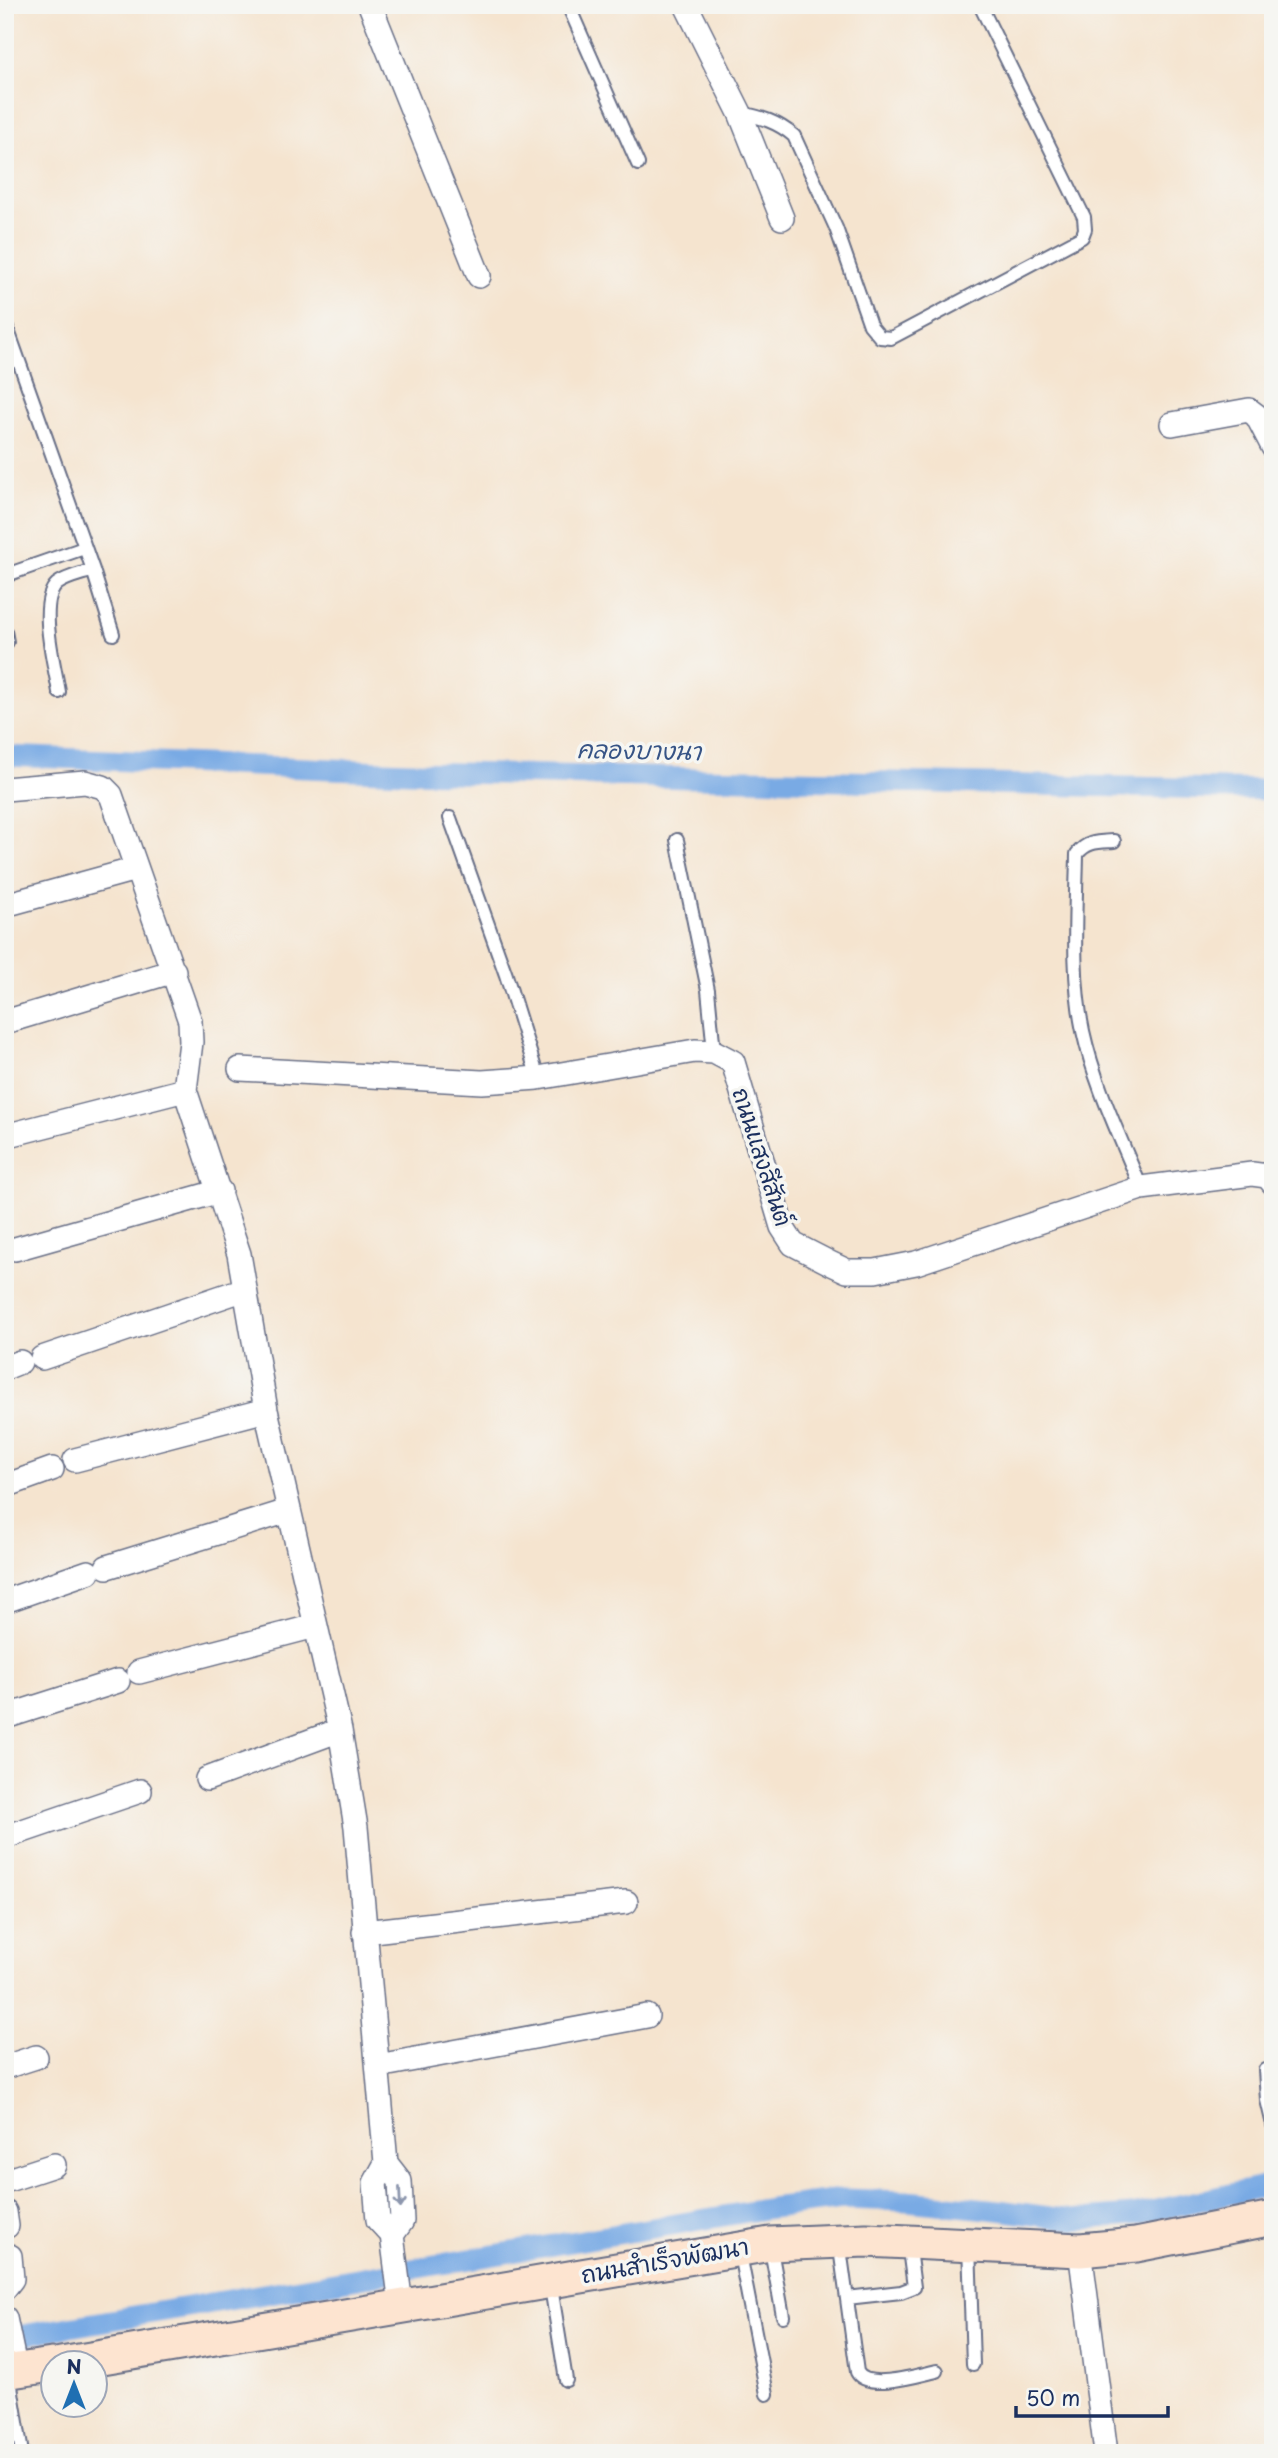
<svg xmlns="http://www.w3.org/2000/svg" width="1278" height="2458" font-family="'Playpen Sans','Playpen Sans Thai',sans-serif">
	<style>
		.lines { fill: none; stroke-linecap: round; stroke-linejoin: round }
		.canal { stroke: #79aae4; stroke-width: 21 }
		.lane-casing { stroke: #676e86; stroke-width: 16 }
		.street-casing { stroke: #676e86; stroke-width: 26 }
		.secondary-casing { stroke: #676e86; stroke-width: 37 }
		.lane { stroke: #fff; stroke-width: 12 }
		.street { stroke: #fff; stroke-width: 23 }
		.secondary { stroke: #fde4d0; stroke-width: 33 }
		.oneway { stroke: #8d97ae }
		.labels { text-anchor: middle; stroke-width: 7; stroke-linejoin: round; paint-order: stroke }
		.street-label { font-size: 23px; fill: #1b2f5e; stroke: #f6f6f2 }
		.water-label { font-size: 24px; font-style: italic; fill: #375486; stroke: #f6f6f2 }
	</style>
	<rect width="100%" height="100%" fill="#f6f6f2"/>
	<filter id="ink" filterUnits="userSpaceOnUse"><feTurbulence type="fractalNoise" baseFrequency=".0143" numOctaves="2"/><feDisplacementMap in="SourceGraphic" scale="14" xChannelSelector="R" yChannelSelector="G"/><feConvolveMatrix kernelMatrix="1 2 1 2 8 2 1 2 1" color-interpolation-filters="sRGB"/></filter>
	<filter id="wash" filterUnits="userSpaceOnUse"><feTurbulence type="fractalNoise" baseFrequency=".00686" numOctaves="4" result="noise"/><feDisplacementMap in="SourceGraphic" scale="28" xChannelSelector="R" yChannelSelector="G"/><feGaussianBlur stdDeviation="1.57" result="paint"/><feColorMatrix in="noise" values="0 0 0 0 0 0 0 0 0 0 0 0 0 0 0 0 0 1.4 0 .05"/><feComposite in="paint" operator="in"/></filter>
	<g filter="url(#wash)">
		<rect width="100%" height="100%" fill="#f5e4cf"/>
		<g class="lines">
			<path class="canal" d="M5,756L408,772L1273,790
				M5,2338L771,2208L842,2199L907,2201L998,2210L1072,2220L1133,2215L1273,2185"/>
		</g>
	</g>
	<g filter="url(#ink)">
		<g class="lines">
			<defs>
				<path id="lane" d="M568,5L638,164
					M740,113C761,117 778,122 794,136L836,228L870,325L880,337L891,338L1082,237L1085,229L1084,217L980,5
					M5,322L93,570L113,634
					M5,578L12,573L84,548
					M5,631L7,642
					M59,692C55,667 37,602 57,584C66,577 82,574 93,570
					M450,818L506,975L538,1078
					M677,840L708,990L714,1052
					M1114,841C1098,842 1087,841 1077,854C1076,912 1071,974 1083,1031C1095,1086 1120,1136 1141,1188
					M1265,2070L1267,2100L1273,2125
					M839,2241L857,2372C867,2391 919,2375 937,2371
					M770,2244L783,2316
					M969,2245L973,2364
					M739,2249L767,2394
					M550,2281L566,2380
					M847,2298L901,2292L914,2287L908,2242
					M9,2374L22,2453"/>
				<path id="street" d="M370,5L479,276
					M686,5L740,113L782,218
					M1172,424L1249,410L1257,416L1273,447
					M5,789L85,782L103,787L111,795L190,1021L191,1042L185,1090L239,1254L266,1410L340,1730L356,1827L386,2163L375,2183L378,2220L392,2235L401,2305
					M5,905L136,869
					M5,1022L174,971
					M240,1069L482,1082L538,1078L695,1051L714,1052L733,1062L782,1227L793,1244L832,1264L847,1271H875L916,1263L1141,1188L1252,1174L1267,1176L1273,1183
					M5,1136L185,1090
					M15,1249L220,1191
					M42,1358L245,1289
					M5,1368L20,1362
					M75,1460L266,1410
					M5,1486L52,1469
					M107,1567L288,1511
					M5,1601L88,1572
					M139,1672L315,1626
					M5,1717L118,1681
					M207,1779L340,1730
					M5,1837L140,1791
					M364,1932L626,1902
					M378,2066L647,2016
					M5,2067L36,2057
					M386,2163L400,2181L402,2221L392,2235
					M5,2181L54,2165
					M5,2212L7,2226
					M1080,2250L1106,2453
					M5,2288L12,2279L10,2256
					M5,2318L16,2371"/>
				<path id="secondary" d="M61,2364L770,2244L866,2240L1080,2250L1136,2245L1273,2218
					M5,2372L52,2365"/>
			</defs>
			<use href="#lane" class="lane-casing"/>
			<use href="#street" class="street-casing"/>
			<use href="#secondary" class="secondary-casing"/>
			<use href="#lane" class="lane"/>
			<use href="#street" class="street"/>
			<use href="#secondary" class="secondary"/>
		</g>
		<defs><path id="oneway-shaft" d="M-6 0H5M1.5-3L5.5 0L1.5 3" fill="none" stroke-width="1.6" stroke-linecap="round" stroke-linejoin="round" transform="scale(1.75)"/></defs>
		<use class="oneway" href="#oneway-shaft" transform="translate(400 2198) rotate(87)"/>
	</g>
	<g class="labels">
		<g class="street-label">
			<text transform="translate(762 1157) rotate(72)" y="8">ถนนแสงสีสันต์</text>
			<text transform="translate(665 2261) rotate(-10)" y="8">ถนนสำเร็จพัฒนา</text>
		</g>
		<g class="water-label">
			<text transform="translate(639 751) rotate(1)" y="8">คลองบางนา</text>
		</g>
	</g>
	<rect width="1278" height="2458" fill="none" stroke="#f6f6f2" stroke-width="28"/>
	<g transform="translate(74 2384)"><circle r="33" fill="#f6f6f2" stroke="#9ea6b7" stroke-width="2"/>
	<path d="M0-5L12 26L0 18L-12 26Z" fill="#1f6fb2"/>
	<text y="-10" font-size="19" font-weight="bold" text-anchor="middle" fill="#1b2f5e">N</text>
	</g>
	<path d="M1016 2406v10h152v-10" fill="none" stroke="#1b2f5e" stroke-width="3.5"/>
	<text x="1026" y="2406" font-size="21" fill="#1b2f5e" stroke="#f6f6f2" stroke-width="5" paint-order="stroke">50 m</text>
</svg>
